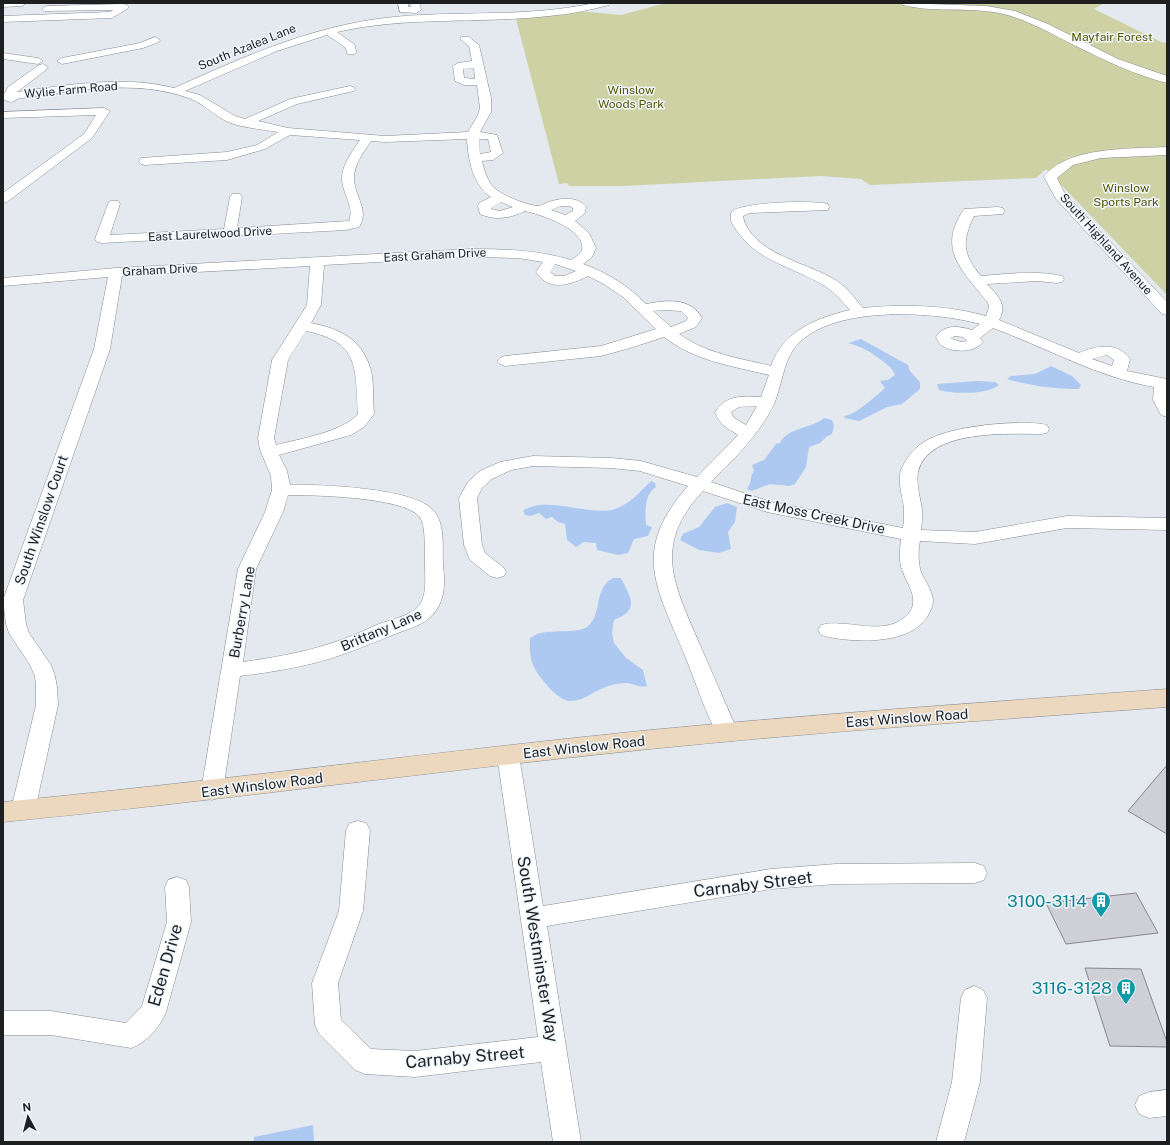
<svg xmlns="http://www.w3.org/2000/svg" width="1170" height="1145" font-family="'Public Sans',sans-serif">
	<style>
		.green { fill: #ced1a3 }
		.water { fill: #adc9f1 }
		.building { fill: #cfcfd7; stroke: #86878d }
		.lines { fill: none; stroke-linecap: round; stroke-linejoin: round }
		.minor-casing { stroke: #868c91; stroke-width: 1 }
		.secondary-casing { stroke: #868c91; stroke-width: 1 }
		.minor { fill: #fff; fill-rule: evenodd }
		.secondary { fill: #ecd8be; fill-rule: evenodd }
		.labels { text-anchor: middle; stroke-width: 3; stroke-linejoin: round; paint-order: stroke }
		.far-park-label { font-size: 12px; fill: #545500; stroke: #f0f7fc }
		.far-street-label { font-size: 12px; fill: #1d1f21; stroke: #f0f7fc }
		.street-label { font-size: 14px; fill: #1d1f21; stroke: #f0f7fc }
		.near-street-label { font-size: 17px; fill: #1d1f21; stroke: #f0f7fc }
		.near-culture-label { font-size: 17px; fill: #0d838f; stroke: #f0f7fc; text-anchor: end }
	</style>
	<rect width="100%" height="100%" fill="#e3e9ef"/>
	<path class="green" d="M666,3H1104L1094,9L1161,42L1167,43V149L1057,158L1167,154V295L1046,169L1036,178L870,185L861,179L820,176L625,186H569L567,183L559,184L516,19L578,11L621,15Z"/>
	<path class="water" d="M861,339L908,365L910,371L920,382V389L902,404L887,407L859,421L845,418L844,416C854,416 877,395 885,388L880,381L888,380L895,375C891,366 887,365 880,359C869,351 861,346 848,343Z
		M1051,366L1072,376L1081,385L1079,389C1056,389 1030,386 1007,379L1011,376L1035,374Z
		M977,381L995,382L999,385C986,395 954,394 939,390L937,384Z
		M824,418L832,420L834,426L832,434L826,437L820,443L809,447L806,467L795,484L789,486L770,484L752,491L747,489C752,482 750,476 754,471L752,465L764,460L776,444L780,443C788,427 811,429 824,418Z
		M651,481L655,483L656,487C644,494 645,513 646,525L652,527L648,536L634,539L628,553L618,555L597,550L596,543L584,542L576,547L567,540L565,524L558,522L552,517L546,519L539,513L530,516L525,515L523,511C543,495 587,515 612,510C628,506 640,492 651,481Z
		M727,503L737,507L735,522L728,532L731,549L719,553L699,550L680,540L683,534L699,527L715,507Z
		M613,578H621C631,598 640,610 614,620L612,633L614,643L626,658L643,670L647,686C639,688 635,684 627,683C622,683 616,684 612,685C597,688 584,702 569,701C557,700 537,675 533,665C529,656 530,647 530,638C534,636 538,633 541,633C553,630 579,633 587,627C603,615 593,588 613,578Z
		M313,1125L314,1142H254V1137Z"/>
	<path class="building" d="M1167,765V834L1128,811Z
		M1136,893L1158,933L1066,944L1046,903Z
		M1085,968L1141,969L1167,1042V1047L1110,1046Z"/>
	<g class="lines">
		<defs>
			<path id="minor" d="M3,3H27L22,6L3,7Z
				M398,3H408V7H411L410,3H420L421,10L416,13L400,12Z
				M594,3H611L609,5C590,10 570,14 549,16C479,24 407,16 337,32L355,45L356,52L355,54H347L346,48L327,35L277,51L185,91L200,95L235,116L245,119L290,99L350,86L354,87L355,89L354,91L297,104L258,121L288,128L385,136L468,132L478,115L480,108L477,85H464L455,81L453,66L458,63L472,61L469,46L460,39L461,37H469L479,45L491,98V112L480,132L497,135L503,153L493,160L482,161C484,169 486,177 491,184C497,194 526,205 538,206C541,206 546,203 549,202C560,198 578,196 586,207L585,213L575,221L589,233L596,248L592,257L583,264C606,272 629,286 646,304C667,300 690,297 702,318L696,327L679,334C707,354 739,358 771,366C783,331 816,318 850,310C842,301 834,291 823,285C792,266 755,261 735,228C731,223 729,217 732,211C748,202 809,200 828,204L829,207L828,210L750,213L743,216V217C752,253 804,262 832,278C845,285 854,297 863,308C904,304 946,305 986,316L989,307L988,303C963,271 936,250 964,209L998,207L1003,208L1004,211L1003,214L974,216C962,242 962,253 981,276C1007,274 1036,270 1062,276L1064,279L1062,282L1057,283L1037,281L987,284C997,295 1008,304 999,320L1079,353C1096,346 1117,341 1130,359L1127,371L1167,379V417L1161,415L1153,400L1154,387C1097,377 1047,348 993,328L980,338L983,342C975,353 952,353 941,345C939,344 937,339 936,337C944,324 959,326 972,330L980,324C934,311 825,304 793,350C783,365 781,388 774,404C759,435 735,458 711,482L771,502L903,528C904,521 904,515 904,509C903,497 897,482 901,470C906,458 914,448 924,442C947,426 1021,419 1047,425L1049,429L1047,433L1041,434C1008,434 928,429 918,472C916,484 920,497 922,509C922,516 922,523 921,530L975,532L1067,516L1167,518V530L1067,528L975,544L920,541C918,551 918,562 921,572C925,581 932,590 933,600C933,606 930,612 927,617C909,646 849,643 821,635L818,630L821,625C847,618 882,637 905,617C911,612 914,606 913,598C912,589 906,581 903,572C898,561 900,550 901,539L767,512L703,491C651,546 675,586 700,645C713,674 725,703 738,732L735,738L727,740L719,738C705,712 696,683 685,656C656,586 631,551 688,486L640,471L611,468L533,466L511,470L492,479L482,488L477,498L482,545L485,553L504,568L506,572L504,576L497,578L490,576L470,560L464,545L459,498L468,482L480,471L500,462L533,456L611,458L641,461L697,477L738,435C726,427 721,426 715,412C726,395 742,396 761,397L769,375C732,366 695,361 664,337L630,348L601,356L505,366L500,364L497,361L500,358L505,356L601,346L656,329L623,297L602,283L588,276C570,285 549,292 536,272L543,262L518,258L470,257L324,265L321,305L311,323C340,329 360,338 370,367C374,378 373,402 374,414L364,427L351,435L279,455L287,471L290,485C319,484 412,488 432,509C446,523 442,546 443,564C445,585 446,604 428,619C420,626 405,630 395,634C377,641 359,649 341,655C310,666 273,672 240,676L223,791L220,797L212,800L204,797L201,791L238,569L265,512L272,490L271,476L260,450L258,438L272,360L307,305L310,266L122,276L110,349L23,600L26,624L29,633L51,665L55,676L57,687L58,705L35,810L31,816L23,819L15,816L11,810L36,705V687L35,676L30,665L9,633L6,624L3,600L94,349L108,277L3,286V278L116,268L470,249C504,249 538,250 571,260C574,258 581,254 582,250C587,229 539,214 525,211C510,218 496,221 480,214L478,206L479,203L491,197C473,185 468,160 467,139L385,142L371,141C364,152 354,164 354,178C354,196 370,210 359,227L346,230L102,243L97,242L95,239L108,204L110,201H118L120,204L110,235L224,229L230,197L232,194H240L242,197L237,228L349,221C355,207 342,193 342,179C342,164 352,152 360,140L290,135L265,149L227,160L145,165L141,164L139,161L141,158L227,152L257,145L278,132C261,129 243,128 228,122C215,116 204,104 191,99C136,78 73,91 16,99L15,101L11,102L3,100V94L5,93L8,87L39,65L43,64L48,67L47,69L17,92C68,85 123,75 174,88C239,59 305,29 377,19C449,9 522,19 594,3ZM474,68L475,79L464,78L463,69ZM479,139H488L491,152L480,154ZM501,202L513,207L500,211L491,209V208ZM561,206H569L573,208V211L565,215L551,210ZM555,264L576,271L564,276H555L550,272ZM663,310L681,311L688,318L686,321L671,327L653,311ZM306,331C360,342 355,367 358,414C343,432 299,439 276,445L274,438L288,360ZM954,336L963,337L967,341L961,342L952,339L951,338ZM1107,355L1114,360L1112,366L1092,359ZM757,406L746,425L734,418L731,412L739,407ZM288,495C314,495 402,497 419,516C427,525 424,554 425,566C425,582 428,601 413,611C404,617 390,620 379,624C363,631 346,639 329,644C301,653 271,658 243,662L256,569L283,512Z
				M901,3L986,6L1015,11L1048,24L1118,59L1167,76V83C1135,75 1104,60 1074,45C1054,35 1033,23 1011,16C976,5 938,14 903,5Z
				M124,4L127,5L129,7L127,9L112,18L3,22V16L110,12L113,10L44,11L42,9L44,7L47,6Z
				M155,37L160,40L159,42L143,48L62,64L57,61L62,58L140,43Z
				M3,53L38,58L43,61L38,64L3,59Z
				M104,108L110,111L92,138L7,202L3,203V193L84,134L96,115L3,118V112Z
				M1167,147V155L1101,158L1073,165L1057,178L1065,194L1167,302V315L1162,314L1056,199L1044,177C1066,146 1133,149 1167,147Z
				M508,747L516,749L519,755L543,906L771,869L836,864L975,863L984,866L987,873L984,880L975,883L836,884L771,889L547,926L581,1142H553L541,1062L415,1077L365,1074L355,1070L319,1034L315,1025L312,983L339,911L346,830L350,823L358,821L366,823L370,830L363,911L338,983L341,1020L371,1049L415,1051L538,1037L497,755L500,749Z
				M177,877L186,880L189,887L191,922L166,1012C160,1027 146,1043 131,1048L51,1035H3V1011H51L126,1023L142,1006L167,922L165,887L168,880Z
				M974,986L983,990L987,998L980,1082L964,1142H936L952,1082L961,998L965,990Z
				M1167,1090V1116L1149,1118L1139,1114L1135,1105L1139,1096L1149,1092Z"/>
			<path id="secondary" d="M1167,689V707C991,720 815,732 640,750C427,772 216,801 3,822V802C216,781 427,753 640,731C815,714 991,702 1167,689Z"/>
		</defs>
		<use href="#minor" class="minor-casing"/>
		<use href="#secondary" class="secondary-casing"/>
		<use href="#minor" class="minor"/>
		<use href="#secondary" class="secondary"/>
	</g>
	<defs>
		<symbol id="building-pin" viewBox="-11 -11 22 30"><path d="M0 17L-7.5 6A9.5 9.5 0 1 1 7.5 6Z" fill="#0f9aa8" stroke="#f0f7fc"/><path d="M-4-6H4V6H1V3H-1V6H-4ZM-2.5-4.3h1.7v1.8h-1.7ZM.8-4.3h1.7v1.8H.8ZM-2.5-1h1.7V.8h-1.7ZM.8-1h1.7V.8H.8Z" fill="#fff"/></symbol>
	</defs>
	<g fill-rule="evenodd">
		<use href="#building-pin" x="1090" y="890" width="22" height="30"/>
		<use href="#building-pin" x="1115" y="977" width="22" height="30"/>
	</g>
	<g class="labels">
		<g class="far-park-label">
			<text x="1112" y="41">Mayfair Forest</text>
			<text x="631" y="94">Winslow<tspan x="631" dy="14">Woods Park</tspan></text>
			<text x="1126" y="192">Winslow<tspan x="1126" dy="14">Sports Park</tspan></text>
		</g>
		<g class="far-street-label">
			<text transform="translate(247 47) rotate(-22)" y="4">South Azalea Lane</text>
			<text transform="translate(71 90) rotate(-5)" y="4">Wylie Farm Road</text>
			<text transform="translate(210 234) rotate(-3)" y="4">East Laurelwood Drive</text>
			<text transform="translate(1106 244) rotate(48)" y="4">South Highland Avenue</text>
			<text transform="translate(435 255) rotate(-3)" y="4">East Graham Drive</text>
			<text transform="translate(160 270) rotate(-3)" y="4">Graham Drive</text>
		</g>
		<g class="street-label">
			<text transform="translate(814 514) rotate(12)" y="5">East Moss Creek Drive</text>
			<text transform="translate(41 520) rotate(-71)" y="5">South Winslow Court</text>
			<text transform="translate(242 612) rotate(-80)" y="5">Burberry Lane</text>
			<text transform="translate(381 630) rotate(-23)" y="5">Brittany Lane</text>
			<text transform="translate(907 718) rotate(-4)" y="5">East Winslow Road</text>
			<text transform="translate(584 747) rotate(-6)" y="5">East Winslow Road</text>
			<text transform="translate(262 785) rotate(-7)" y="5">East Winslow Road</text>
		</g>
		<g class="near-street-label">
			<text transform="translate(753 884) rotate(-7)" y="6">Carnaby Street</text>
			<text transform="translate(538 949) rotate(81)" y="6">South Westminster Way</text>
			<text transform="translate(165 965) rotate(-74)" y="6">Eden Drive</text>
			<text transform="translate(465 1057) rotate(-5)" y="6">Carnaby Street</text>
		</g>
		<g class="near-culture-label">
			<text x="1087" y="907">3100-3114</text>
			<text x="1112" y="994">3116-3128</text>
		</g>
	</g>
	<rect width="1170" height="1145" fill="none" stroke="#1d1f21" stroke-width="8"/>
	<g transform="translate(28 1117) rotate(353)" stroke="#f0f7fc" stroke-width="3" paint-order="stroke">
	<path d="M0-3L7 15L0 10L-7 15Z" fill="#1d1f21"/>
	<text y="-6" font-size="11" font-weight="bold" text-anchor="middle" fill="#1d1f21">N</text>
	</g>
</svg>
